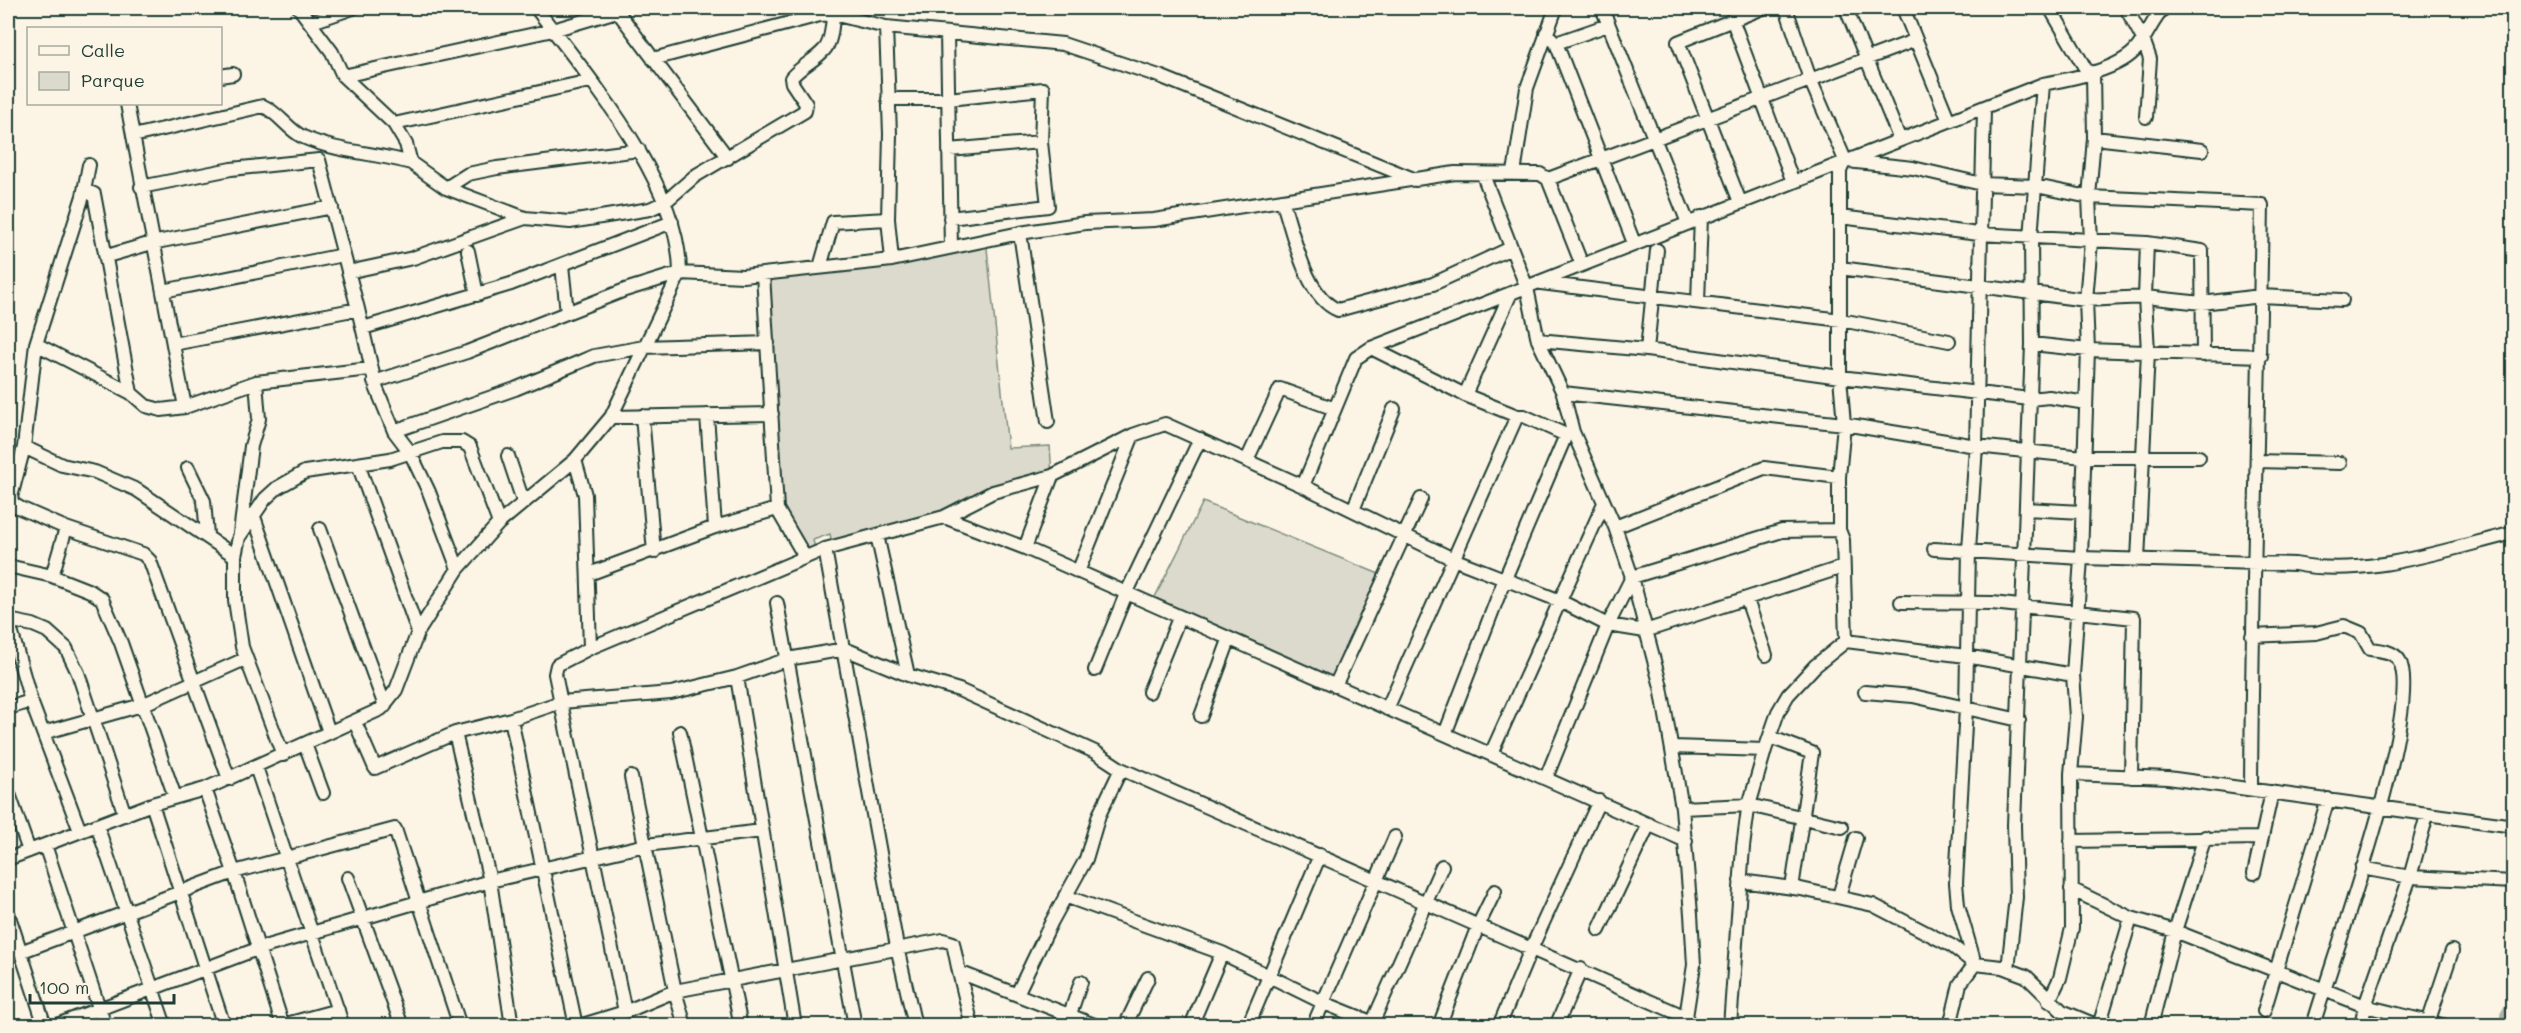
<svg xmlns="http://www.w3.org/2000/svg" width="2521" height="1033" font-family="Mali,sans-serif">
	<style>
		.green { fill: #dcdacc; stroke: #7e8c80; stroke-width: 1.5 }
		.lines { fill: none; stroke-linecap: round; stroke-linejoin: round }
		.river { stroke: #aeb3a7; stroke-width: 18 }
		.minor-casing { stroke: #1f3d34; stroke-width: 16 }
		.minor { stroke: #fcf5e5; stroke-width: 12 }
	</style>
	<rect width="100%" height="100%" fill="#fcf5e5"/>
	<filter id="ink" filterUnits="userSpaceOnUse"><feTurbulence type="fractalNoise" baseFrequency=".0167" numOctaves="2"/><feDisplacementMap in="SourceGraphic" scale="12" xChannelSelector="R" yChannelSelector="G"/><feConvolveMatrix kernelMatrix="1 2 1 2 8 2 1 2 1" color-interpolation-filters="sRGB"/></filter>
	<g filter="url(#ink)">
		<path class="green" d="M986,239L1008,448L1050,446L1052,476L944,517L833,547L830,534L813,540L816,553L805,557L777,509L763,274L877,261Z
			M1203,502L1384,576L1335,686L1151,605Z"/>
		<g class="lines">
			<path class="river" d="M2509,1026V1016L2514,1008"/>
			<defs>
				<path id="minor" d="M299,8L332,52L343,76L394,124L406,144L411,163L446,188L525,218L570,222L650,209L665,202L695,176L805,111L806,104L792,83L791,78C801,66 814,61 824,50C833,41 832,20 834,8
					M615,8L728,158
					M1602,8L1688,223
					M1786,8L1810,79L1845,160L1840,171V377L1844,424L1839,477V530L1843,540L1846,641
					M1903,8L1949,121
					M2050,8L2088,73
					M2126,8L2143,39L2150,59L2146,117
					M1847,11L1900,140
					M1732,19L1793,182
					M312,22L353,8
					M886,27L890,134L888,219L892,260
					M1546,33L1556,43L1634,243
					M947,34L951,247
					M1556,43L1608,25
					M653,59L820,15L833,14L886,27L1063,44L1162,77L1416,180
					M220,76L233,74
					M343,76L553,30L617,11
					M888,99H948L1043,89L1041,142L949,150
					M127,104L185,407
					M394,124L590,81
					M133,136L263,106C279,113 288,130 303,137C336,152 376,153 411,163
					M2094,138L2202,150
					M1847,161L1913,168L1982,184L2036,186L2089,197L2262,205C2259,400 2252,594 2251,789
					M1514,173L1527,88L1556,8
					M1483,175L1527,288L1538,340L1563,393L1573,432L1615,527L1632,577L1661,687L1682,808L1691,914L1694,965L1686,1017L1682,1026
					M1548,179L1582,265
					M141,187L231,169L319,160L358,309L376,387L394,431L410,452L429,492L458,569
					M446,188L468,174L497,168L639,150
					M83,196L89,165
					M1282,200C1293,232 1305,297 1338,310L1433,284L1511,248
					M1740,202L1678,42L1763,8
					M1840,217L1979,234L2147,243L2202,251L2203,355
					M950,218L1048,206L1041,142
					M1020,233L1048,422
					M468,251L477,295
					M107,256L152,243L332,207
					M562,265L567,313
					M820,267L833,222L888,219
					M1840,268L2086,300L2145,297L2202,303L2261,296L2342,300
					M348,272L413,258L525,218
					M763,274L777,509
					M1541,283L1841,320L1949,341
					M163,291L343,255
					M1698,302L1701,217
					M363,328L511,284L672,222
					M1538,340L1647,350L1840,377L2030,399L2049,397L2086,403
					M36,344L131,393L146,406L161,410L185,407L256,382L370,369
					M173,344L358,309
					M2032,344L2088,350L2261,356
					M1371,348L1465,395L1517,416
					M1647,350L1657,250
					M374,382L467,352L625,290L680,273L743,276L892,260L1020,233L1085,223L1154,220L1455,173L1540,174L1548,179L1916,40
					M131,393L94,194L87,191L83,196L36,344L24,447L11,497L13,504L20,508L66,528L143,554L150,561L229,779
					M1563,393L1844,424L1976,446L2084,457H2199
					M1465,395L1510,295
					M707,415L715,527
					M642,416L654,552
					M611,417L772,414
					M394,431L515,389L594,356L644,347L768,343
					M24,447L62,465L95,472L137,490L235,556
					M508,456L523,501
					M575,460L585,495L590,648
					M1247,460L1280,389L1335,409
					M2258,461L2340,463
					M358,464L418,632
					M188,468L204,501L207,535
					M1303,486L1356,358L1371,348L2043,84C2070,79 2121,70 2138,47C2148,34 2153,19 2164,8
					M2026,509L2082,512
					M1353,510L1394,409
					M253,514L329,732
					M944,517L993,492L1052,476L1133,435L1165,424L1303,486L1453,559L1558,600L1608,625L1645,631L1843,567
					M1615,527L1764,468L1839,477
					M320,529L385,706
					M240,533L251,446L259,419L256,382
					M877,535L908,675
					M1025,548L1052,476
					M825,549L897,947L915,1026
					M1934,549L2081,558L2295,564C2367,578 2444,550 2514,533
					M2138,560L2148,352L2145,297L2147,243
					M8,566L52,576L90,591L102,599L121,643L175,797
					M1078,572L1133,435
					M589,574L715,527L777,509L805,557
					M52,576L66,528
					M1747,600L1766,655
					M1901,602L1992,603L2134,618L2131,777
					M777,603L855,1026
					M8,620L33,625L47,631L66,648L78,673L125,815
					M8,620L31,701L80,831
					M2252,636L2316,633L2344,626L2361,633L2370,649C2379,650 2393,651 2399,660C2425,706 2330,965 2313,1026
					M1095,670L1126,594L1200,439
					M737,677L795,1026
					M1335,686L1421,499
					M1149,692L1179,618
					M1865,692L1913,696L2019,720
					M8,708L31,701
					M1387,709L1517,416H1524L1566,435L1573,432
					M1201,716L1229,640
					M511,719L576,1026
					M355,722L375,768L455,733L511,719L561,702L671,693L737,677L788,659L845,649L908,675L959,690L1095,752L1121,769L1686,1017
					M680,732L741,1026
					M43,733L142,705L245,659
					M455,733L490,881L512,1026
					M1445,734L1504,581L1566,435
					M1770,737L1812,753L1792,888
					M305,744L323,793
					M1673,747L1765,750
					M1491,754L1604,503
					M283,755L242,647L235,600V556L239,537L265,499L277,488L305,472L390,459L442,442H462L470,447L499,523
					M256,767L343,1026
					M2071,774L2168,778L2514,826
					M631,777L675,991L685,1026
					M1546,778L1608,625L1632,577L1782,531L1839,530
					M205,789L234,872L283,1026
					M8,791L29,851
					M152,804L224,1026
					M1682,808L1749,805L1842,827
					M97,825L165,1026
					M2071,841L2262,838
					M45,845L105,1026
					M8,859L152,804L205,789L381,709L396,690L418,632L458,569L499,523L575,460L611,417L680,273C680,183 589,78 536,8
					M2362,868L2410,877L2514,882
					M2254,873L2272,792
					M348,878L402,1026
					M1740,881L1801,889L1873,905L1952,946L1975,964L2002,967L2026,976L2062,1011L2098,1026
					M2071,889L2131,918L2175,931L2365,1006L2446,1026
					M1065,896L1222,953L1324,1003L1381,1026
					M1839,896L1856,838
					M8,913L45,1026
					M1599,930L1649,824
					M20,952L234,872L395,829L460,1026
					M2008,969L2016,897L2014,825L2032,344L2031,238L2043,84
					M1017,994L1052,921L1086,859L1099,815L1121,769
					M2049,1001L2060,978L2072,928L2071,774L2076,717L2073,675L2081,558L2088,350L2086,300L2091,242L2089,197L2094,138L2093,72
					M2264,1011L2328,799
					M625,1012L555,674L557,665L590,648L825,549L944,517L1025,548L1686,841
					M54,1026L257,949L490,881L646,845L762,831
					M279,1026L338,1010
					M579,1026L625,1012L675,991L943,940L953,943L959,972
					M972,1026L959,972L1097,1026
					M1066,1026L1081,982
					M1125,1026L1148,978
					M1191,1026L1222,953
					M1248,1026L1320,855
					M1313,1026L1395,837
					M1371,1026L1442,866
					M1439,1026L1478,926L1495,891
					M1499,1026L1531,949L1599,801
					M1556,1026L1581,969
					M1730,1026L1743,847L1748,809L1765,750L1778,712L1788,695L1815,666L1846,641L1966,656L2073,675
					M1950,1026L1960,984L1975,964L1958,905L1956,883L1966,708L1969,550L1976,446L1984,109
					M2099,1026L2131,918
					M2151,1026L2175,931L2205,837
					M2361,1026L2365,1006L2410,877L2427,815
					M2427,1026L2452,951"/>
			</defs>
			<use href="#minor" class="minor-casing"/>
			<use href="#minor" class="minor"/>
		</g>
	</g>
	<rect width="2521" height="1033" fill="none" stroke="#fcf5e5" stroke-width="30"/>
	<rect x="15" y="15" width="2491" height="1003" fill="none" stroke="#1f3d34" stroke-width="2" filter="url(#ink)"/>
	<rect x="27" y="27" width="195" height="78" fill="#fcf5e5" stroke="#a4ab9e" stroke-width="1.5"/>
	<rect x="39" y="46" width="30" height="9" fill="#fcf5e5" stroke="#a4ab9e" stroke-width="1.5"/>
	<text x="81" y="57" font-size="18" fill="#1f3d34">Calle</text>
	<rect x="39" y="72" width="30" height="18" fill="#dcdacc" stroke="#a4ab9e" stroke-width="1.5"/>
	<text x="81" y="87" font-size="18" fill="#1f3d34">Parque</text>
	<path d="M30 994v9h144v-9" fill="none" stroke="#1f3d34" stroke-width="3"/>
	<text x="39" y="994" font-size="18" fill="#1f3d34" stroke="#fcf5e5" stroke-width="4.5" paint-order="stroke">100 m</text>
</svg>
